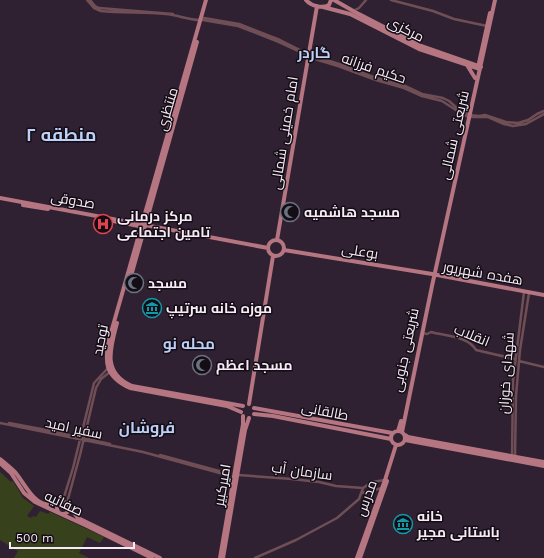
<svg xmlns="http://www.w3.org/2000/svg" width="544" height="558" font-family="'Work Sans',Cairo,sans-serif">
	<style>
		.green { fill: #37421c }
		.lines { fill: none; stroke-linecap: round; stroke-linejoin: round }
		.minor { stroke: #6f4f55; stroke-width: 2.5 }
		.major { stroke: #b57581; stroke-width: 4 }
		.labels { text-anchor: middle; stroke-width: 3; stroke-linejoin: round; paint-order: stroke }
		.street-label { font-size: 14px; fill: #f6ebf6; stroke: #140d15 }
		.poi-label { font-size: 14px; font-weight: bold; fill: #f6ebf6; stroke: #140d15; text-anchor: start }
		.neighbourhood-label { font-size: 15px; font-weight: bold; fill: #bdd0f8; stroke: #140d15 }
		.quarter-label { font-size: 16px; font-weight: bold; fill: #bdd0f8; stroke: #140d15 }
		.district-label { font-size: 18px; font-weight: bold; fill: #bdd0f8; stroke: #140d15 }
	</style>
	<rect width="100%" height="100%" fill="#302132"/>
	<path class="green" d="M0,472L11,482L13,481L23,498L34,506L27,516L31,518L33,516L36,517L40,511L48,514L50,512L104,537L100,543L87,537L79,553L89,558H14L18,551L0,540Z"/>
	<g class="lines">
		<path class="minor" d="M87,0L94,8L101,11C122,13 144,12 166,14C178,15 188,20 200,20
			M90,0L95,6L99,8L173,14
			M391,0L433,11L454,19L487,26
			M353,11L359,8L366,0
			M204,18L239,24L280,40L308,54L339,64L376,78L405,86L422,94L443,98L449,101L458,109L470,115L479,116L485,115L506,122L518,123L528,120L537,114L544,111
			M203,20L238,26L279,42L318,60L338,66L376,80L404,88L422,96L442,101L462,114L469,117H488L504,124L513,126L526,124L544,114
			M422,333L427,334L431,332C445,336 468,336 476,350L515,359
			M519,361L544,367
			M0,423L143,452L227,475L233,481
			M9,423L41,429L110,444
			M160,455L219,471
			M512,457L513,381L524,292
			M515,457L516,396L520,350L529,293
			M238,475L292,479L319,482L336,486L363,488
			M363,488L372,482L385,480
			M362,493L382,488
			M60,502L64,497L73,468L94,383L108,368
			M69,506L68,499L80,455L96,388L101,379L110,372
			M255,558L296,540L337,518L359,499L363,488"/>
		<path class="major" d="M206,0L110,336C104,361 104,376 130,388L227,406L241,412
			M306,0C311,6 322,9 329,5L331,0
			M334,0L355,12L421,46L481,67
			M323,7L350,14L419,49L480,69
			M479,63L490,13
			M467,65L475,78
			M0,198L268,248
			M23,205L48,209
			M98,218L144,227
			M268 248a8 8 0 1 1 16 0a8 8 0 1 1-16 0Z
			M277,240L317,6
			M284,250L432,274L544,295
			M131,276L197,42
			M117,323C110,349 102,373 132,386L243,406
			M249,404L273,256
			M254,408L392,433
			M254,414L273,416L391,439
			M391 438a7 7 0 1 1 14 0a7 7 0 1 1-14 0Z
			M398,431L401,421
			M402,432L432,286L495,0
			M405,435L408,437L429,441L544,462
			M405,440L544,466
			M0,459C5,463 10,467 15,472C27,486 36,513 60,502
			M0,463L11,473L24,493L35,502L87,526L152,558
			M57 508a6 6 0 1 1 12 0a6 6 0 1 1-12 0Z
			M69,506L78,518L160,558
			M220,558L243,424V416
			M223,558L245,430L249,418
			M357,558L385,480L396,445
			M360,558L387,481"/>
	</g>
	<defs>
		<symbol id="mosque-ring" viewBox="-11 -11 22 22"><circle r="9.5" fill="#140d15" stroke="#6b7280" stroke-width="1.5"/><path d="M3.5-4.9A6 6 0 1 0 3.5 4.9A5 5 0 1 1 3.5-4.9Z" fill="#6b7280"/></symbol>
		<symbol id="hospital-ring" viewBox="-11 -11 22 22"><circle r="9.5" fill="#140d15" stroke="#e0444e" stroke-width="1.5"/><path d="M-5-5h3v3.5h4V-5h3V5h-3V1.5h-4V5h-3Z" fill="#e0444e"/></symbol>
		<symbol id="museum-ring" viewBox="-11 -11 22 22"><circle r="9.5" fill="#140d15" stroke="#0f9aa8" stroke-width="1.5"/><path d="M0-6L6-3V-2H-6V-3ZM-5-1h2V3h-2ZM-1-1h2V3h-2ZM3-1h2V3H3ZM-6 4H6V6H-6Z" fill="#0f9aa8"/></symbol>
	</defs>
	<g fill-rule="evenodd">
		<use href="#mosque-ring" x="279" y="201" width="22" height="22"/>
		<use href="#hospital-ring" x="92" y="213" width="22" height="22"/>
		<use href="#mosque-ring" x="123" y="272" width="22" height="22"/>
		<use href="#museum-ring" x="141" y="297" width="22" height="22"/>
		<use href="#mosque-ring" x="191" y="354" width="22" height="22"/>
		<use href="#museum-ring" x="392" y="513" width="22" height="22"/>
	</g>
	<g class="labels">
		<g class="street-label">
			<text transform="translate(406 29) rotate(27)" y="5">مرکزی</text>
			<text transform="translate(374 68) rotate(19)" y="5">حکیم فرزانه</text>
			<text transform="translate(167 109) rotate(-74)" y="5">منتظری</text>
			<text transform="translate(284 133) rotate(-81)" y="5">امام خمینی شمالی</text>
			<text transform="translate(454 135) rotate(-77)" y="5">شریعتی شمالی</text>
			<text transform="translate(73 200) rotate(10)" y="5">صدوقی</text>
			<text transform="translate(360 251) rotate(9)" y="5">بوعلی</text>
			<text transform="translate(483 273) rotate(10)" y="5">هفده شهریور</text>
			<text transform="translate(472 335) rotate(22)" y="5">انقلاب</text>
			<text transform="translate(100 340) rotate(-79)" y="5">توحید</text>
			<text transform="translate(405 350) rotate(-78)" y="5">شریعتی جنوبی</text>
			<text transform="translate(506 373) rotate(-86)" y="5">شهدای خوزان</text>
			<text transform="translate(325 411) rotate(11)" y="5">طالقانی</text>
			<text transform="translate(74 428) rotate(12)" y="5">سفیر امید</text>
			<text transform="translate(302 471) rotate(8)" y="5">سازمان آب</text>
			<text transform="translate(222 485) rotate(-80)" y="5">امیرکبیر</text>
			<text transform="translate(366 498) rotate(-70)" y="5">مدرس</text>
			<text transform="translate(64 503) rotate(25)" y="5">صفائیه</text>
		</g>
		<g class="poi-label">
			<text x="304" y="217">مسجد هاشمیه</text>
			<text x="117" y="221">مرکز درمانی<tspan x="117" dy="16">تامین اجتماعی</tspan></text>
			<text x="148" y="288">مسجد</text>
			<text x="166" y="313">موزه خانه سرتیپ</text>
			<text x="216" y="370">مسجد اعظم</text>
			<text x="417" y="521">خانه<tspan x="417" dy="16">باستانی مجیر</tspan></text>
		</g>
		<g class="neighbourhood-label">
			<text x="314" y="58">گاردر</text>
			<text x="189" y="349">محله نو</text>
		</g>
		<g class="quarter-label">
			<text x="147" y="433">فروشان</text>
		</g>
		<g class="district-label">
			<text x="61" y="141">منطقه ۲</text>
		</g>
	</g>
	<path d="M10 542v6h124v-6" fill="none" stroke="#f6ebf6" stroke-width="2"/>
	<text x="16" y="542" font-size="12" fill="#f6ebf6" stroke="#140d15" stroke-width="3" paint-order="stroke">500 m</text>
</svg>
